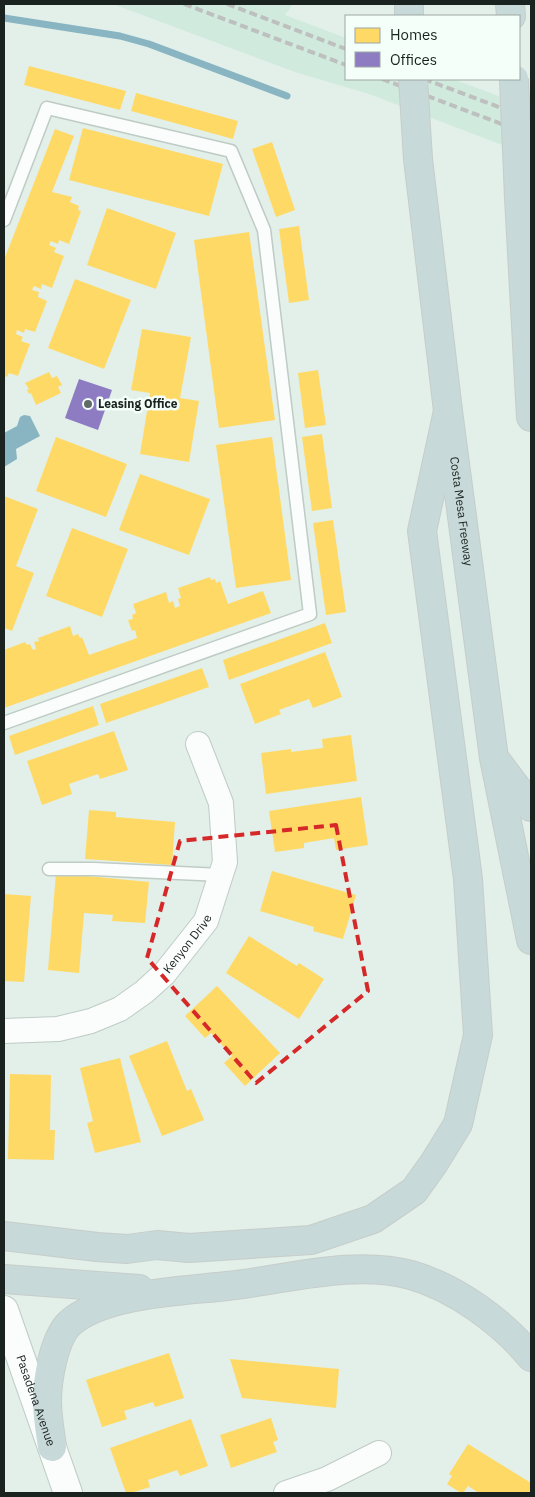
<svg xmlns="http://www.w3.org/2000/svg" width="535" height="1497" font-family="'IBM Plex Sans',sans-serif">
	<style>
		.built { fill: #d1eade }
		.water { fill: #89b4c2 }
		.homes { fill: #ffd966 }
		.offices { fill: #8e7cc3 }
		.lines { fill: none; stroke-linecap: round; stroke-linejoin: round }
		.stream { stroke: #89b4c2; stroke-width: 7 }
		.service-casing { stroke: #bfcbc5; stroke-width: 15 }
		.minor-casing { stroke: #bfcbc5; stroke-width: 26 }
		.secondary-casing { stroke: #bfcbc5; stroke-width: 30 }
		.motorway-casing { stroke: #c7cdca; stroke-width: 30 }
		.service { stroke: #fbfdfc; stroke-width: 12 }
		.minor { stroke: #fbfdfc; stroke-width: 24 }
		.secondary { stroke: #fbfdfc; stroke-width: 28 }
		.motorway { stroke: #c7d9d8; stroke-width: 28 }
		.rail { stroke: #bdc0be; stroke-width: 4; stroke-dasharray: 8 4; stroke-linecap: butt }
		.motorway-bridge-casing { stroke: #c7cdca; stroke-width: 30; stroke-linecap: butt }
		.motorway-bridge { stroke: #c7d9d8; stroke-width: 28 }
		.marked { fill: none; stroke: #d62828; stroke-width: 4; stroke-dasharray: 10 6; stroke-linejoin: round }
		.poi-dot { fill: #606b66; stroke: #f4fffa; stroke-width: 2 }
		.labels { text-anchor: middle; stroke-width: 5; stroke-linejoin: round; paint-order: stroke }
		.poi-label { font-size: 12px; font-weight: bold; fill: #1a231f; stroke: #f4fffa; text-anchor: start }
		.street-label { font-size: 12px; fill: #1a231f; stroke: #f4fffa }
	</style>
	<rect width="100%" height="100%" fill="#e2f0e9"/>
	<path class="built" d="M113,4H291V7L285,15L346,38V79H453L531,108V156L369,94L295,72Z"/>
	<path class="water" d="M24,415L30,416L40,436L16,449L17,459L4,467V433L17,426L20,417Z"/>
	<path class="homes" d="M29,66L126,91L120,110L24,85Z
		M136,93L238,121L233,139L131,111Z
		M83,128L223,164L209,216L69,180Z
		M55,129L74,136L52,192L72,197L70,202L79,206L78,210L81,211L69,244L59,240L58,244L51,241L49,245L56,248L54,252L64,256L52,288L42,284L41,289L34,286L32,290L39,292L38,297L47,301L35,332L25,329L24,333L17,330L16,334L23,337L21,341L30,344L18,376L9,373L7,377L4,376V260Z
		M272,142L295,210L276,217L252,149Z
		M107,208L176,233L156,289L87,265Z
		M299,226L309,300L289,303L279,229Z
		M249,232L275,420L219,428L194,240Z
		M75,279L131,300L104,369L48,348Z
		M142,329L191,337L180,398L199,401L189,462L140,454L150,393L131,390Z
		M318,370L326,425L305,428L298,373Z
		M49,372L52,378L57,376L62,385L58,387L61,393L36,405L31,393L29,394L27,390L29,389L25,383Z
		M322,434L332,508L312,511L302,437Z
		M56,437L127,464L106,517L36,491Z
		M272,437L291,580L236,588L216,445Z
		M140,474L210,499L189,555L119,530Z
		M4,496L38,509L16,566L34,573L12,631L4,628Z
		M333,520L346,612L326,615L313,523Z
		M72,528L128,549L102,617L46,596Z
		M210,577L211,580L215,579L216,583L220,581L228,604L263,591L271,613L4,708V650L25,642L27,645L30,644L33,650L36,649L34,642L39,641L38,638L70,626L73,636L78,634L80,638L82,637L89,655L137,638L135,630L132,631L128,620L133,619L132,615L136,613L133,604L166,592L169,603L173,601L175,608L180,606L178,599L181,598L178,588Z
		M325,623L332,643L229,680L223,660Z
		M325,652L342,697L313,708L309,699L279,710L281,714L255,724L240,684Z
		M202,668L209,687L106,723L100,704Z
		M93,706L99,725L15,755L9,736Z
		M114,731L128,770L100,779L98,774L69,784L72,794L42,805L27,761Z
		M351,735L357,781L266,794L261,753L291,749V752L323,748L322,739Z
		M361,797L368,845L336,850L334,838L304,843V848L275,852L269,811Z
		M89,810L116,812V817L175,822L172,865L85,859Z
		M272,871L356,895L343,939L313,931L314,927L260,911Z
		M56,873L149,882L145,923L112,921L113,915L84,913L79,973L48,970Z
		M4,894L31,896L24,982L4,981Z
		M249,936L297,966L299,963L324,979L299,1019L226,973Z
		M217,986L280,1053L245,1086L224,1063L232,1056L211,1033L205,1038L185,1016Z
		M167,1041L187,1091L191,1089L204,1120L162,1136L129,1056Z
		M120,1058L141,1142L95,1153L87,1123L93,1121L80,1068Z
		M10,1074L51,1075L50,1130H55L54,1160L8,1159Z
		M169,1353L184,1398L155,1407L153,1402L124,1411L127,1419L102,1427L86,1380Z
		M230,1359L339,1369L336,1408L242,1398Z
		M271,1418L278,1440L273,1442L277,1452L231,1468L220,1435Z
		M191,1419L208,1466L180,1476L177,1470L148,1480L150,1487L131,1493H126L110,1448Z
		M468,1444L531,1483V1493H479L468,1486L463,1493H461L447,1484L452,1476L449,1474Z"/>
	<path class="offices" d="M79,379L112,390L98,430L65,418Z"/>
	<g class="lines">
		<path class="stream" d="M4,18L120,36L149,44L287,96"/>
		<defs>
			<path id="service" d="M4,220L47,108L231,151L264,230L310,614L4,723
				M49,869H94L221,875"/>
			<g id="minor">
				<path id="s1" d="M4,1031L58,1029L91,1021L120,1009L144,992L164,974L206,921L225,862L221,803L198,744"/>
				<path d="M286,1493L327,1479L379,1453"/>
			</g>
			<g id="secondary">
				<path id="s2" d="M4,1310L68,1493"/>
			</g>
			<g id="motorway">
				<path d="M409,4V16"/>
				<path d="M510,4L511,16"/>
				<path id="s3" d="M418,159L448,411L494,758L531,940"/>
				<path d="M519,198L531,417"/>
				<path d="M498,763L531,807"/>
				<path d="M4,1236L97,1247L127,1249L157,1245L189,1248L311,1240L373,1219L414,1191L434,1163L458,1124L478,1035L468,879L422,531L448,411"/>
				<path d="M4,1279L139,1289"/>
				<path d="M52,1447C50,1432 47,1416 47,1401C47,1380 54,1338 70,1323C104,1293 183,1291 227,1286C285,1280 353,1259 411,1275C454,1287 503,1322 531,1357"/>
			</g>
		</defs>
		<use href="#service" class="service-casing"/>
		<use href="#minor" class="minor-casing"/>
		<use href="#secondary" class="secondary-casing"/>
		<use href="#motorway" class="motorway-casing"/>
		<use href="#service" class="service"/>
		<use href="#minor" class="minor"/>
		<use href="#secondary" class="secondary"/>
		<use href="#motorway" class="motorway"/>
		<path class="rail" d="M184,4L346,65
			M227,4L346,49
			M382,79L531,135
			M424,79L531,119"/>
		<defs>
			<path id="motorway-bridge" d="M413,79L418,159
				M514,79L519,198"/>
		</defs>
		<use href="#motorway-bridge" class="motorway-bridge-casing"/>
		<use href="#motorway-bridge" class="motorway-bridge"/>
	</g>
	<path class="marked" d="M336,825L368,991L256,1083L147,958L180,841Z"/>
	<circle class="poi-dot" cx="88" cy="404" r="5"/>
	<g class="labels">
		<g class="poi-label">
			<text x="98" y="408">Leasing Office</text>
		</g>
		<g class="street-label">
			<text dy="4" stroke="none"><textPath href="#s3" startOffset="355">Costa Mesa Freeway</textPath></text>
			<text dy="4" stroke="none"><textPath href="#s1" startOffset="214">Kenyon Drive</textPath></text>
			<text dy="4" stroke="none"><textPath href="#s2" startOffset="96">Pasadena Avenue</textPath></text>
		</g>
	</g>
	<rect width="535" height="1497" fill="none" stroke="#1a231f" stroke-width="10"/>
	<rect x="345" y="15" width="175" height="65" fill="#f4fffa" stroke="#9da7a2"/>
	<rect x="355" y="28" width="25" height="15" fill="#ffd966" stroke="#9da7a2"/>
	<text x="390" y="40" font-size="15" fill="#1a231f">Homes</text>
	<rect x="355" y="52" width="25" height="15" fill="#8e7cc3" stroke="#9da7a2"/>
	<text x="390" y="65" font-size="15" fill="#1a231f">Offices</text>
</svg>
